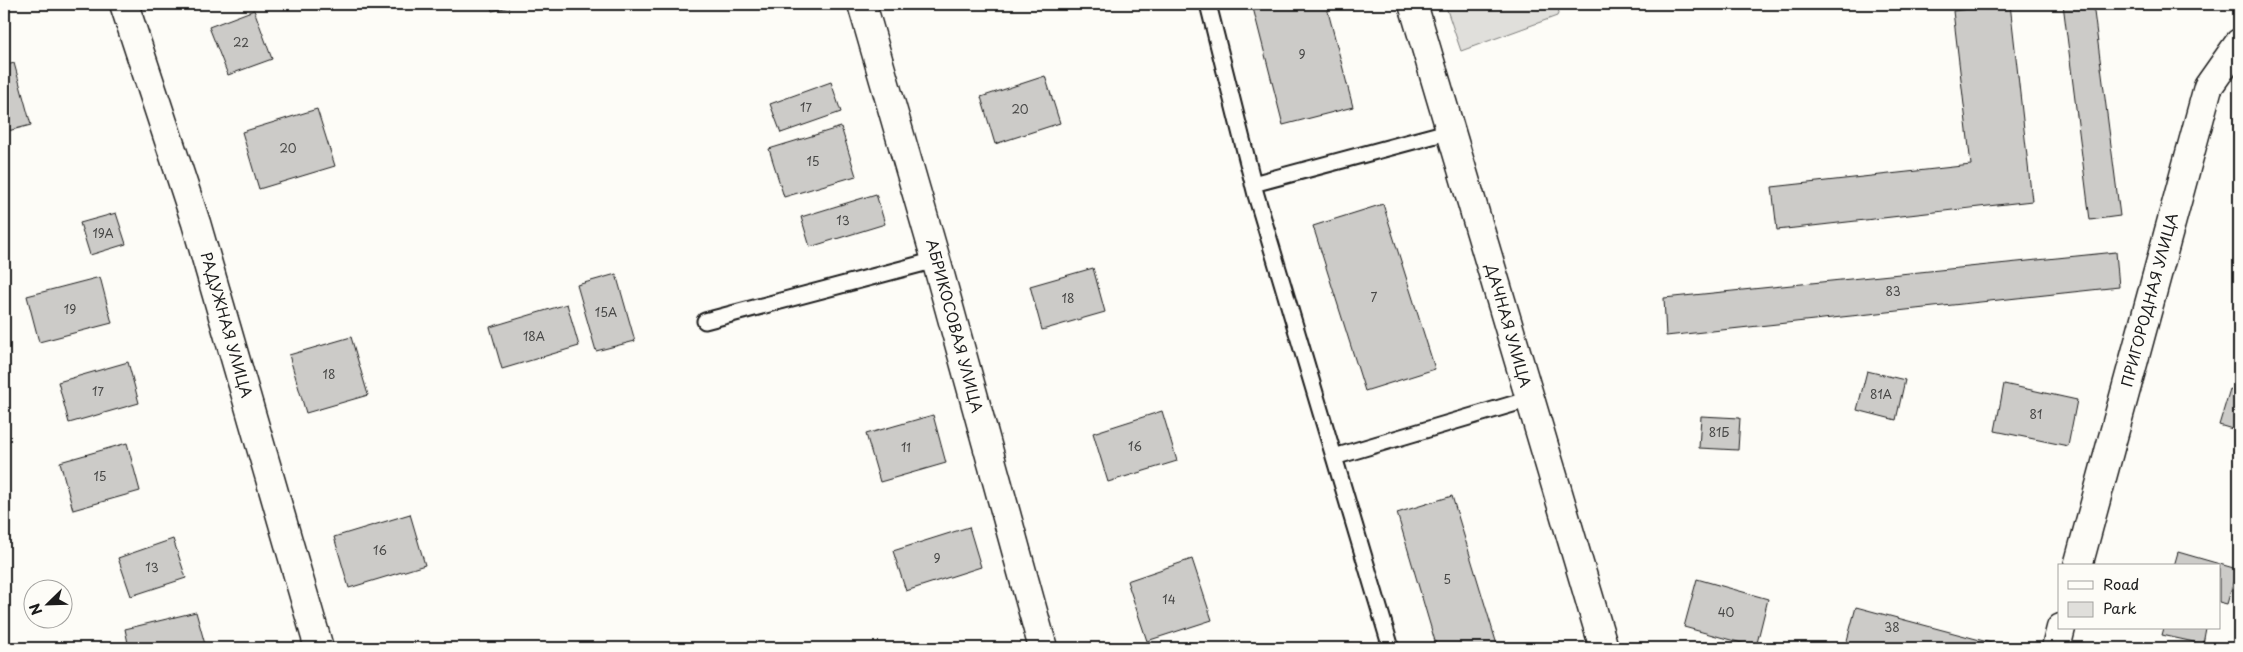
<svg xmlns="http://www.w3.org/2000/svg" width="2243" height="652" font-family="'Playpen Sans',sans-serif">
	<style>
		.green { fill: #e0dfdb; stroke: #7e7e7c }
		.building { fill: #cccbc8; stroke: #1c1c1c }
		.lines { fill: none; stroke-linecap: round; stroke-linejoin: round }
		.lane-casing { stroke: #1c1c1c; stroke-width: 19 }
		.street-casing { stroke: #1c1c1c; stroke-width: 31 }
		.lane { stroke: #fdfcf7; stroke-width: 15 }
		.street { stroke: #fdfcf7; stroke-width: 28 }
		.labels { text-anchor: middle; stroke-width: 5; stroke-linejoin: round; paint-order: stroke }
		.number-label { font-size: 12px; fill: #484847 }
		.street-label { font-size: 15px; fill: #1c1c1c; stroke: #fdfcf7 }
	</style>
	<rect width="100%" height="100%" fill="#fdfcf7"/>
	<filter id="ink" filterUnits="userSpaceOnUse"><feTurbulence type="fractalNoise" baseFrequency=".02" numOctaves="2"/><feDisplacementMap in="SourceGraphic" scale="10" xChannelSelector="R" yChannelSelector="G"/><feConvolveMatrix kernelMatrix="1 2 1 2 8 2 1 2 1" color-interpolation-filters="sRGB"/></filter>
	<g filter="url(#ink)">
		<path class="green" d="M1445,4H1562L1557,16L1461,51Z"/>
		<path class="building" d="M490,4H520L492,11Z
			M1252,4H1326L1353,107L1283,125Z
			M2010,4L2032,201L1777,230L1772,187L1971,165L1953,11Z
			M2063,4H2093L2120,216L2090,220Z
			M254,10L272,59L228,75L209,27Z
			M14,63L31,125L4,132V66Z
			M1045,76L1060,123L995,144L981,97Z
			M831,82L841,112L781,133L770,104Z
			M317,109L335,166L259,189L242,132Z
			M841,127L856,176L784,197L769,149Z
			M876,194L885,224L810,247L801,217Z
			M1383,204L1435,369L1365,391L1313,226Z
			M116,213L126,244L90,255L80,223Z
			M2116,252L2119,287L1666,336L1664,298Z
			M1093,268L1105,312L1042,330L1030,286Z
			M616,274L635,341L596,351L577,285Z
			M100,277L112,323L39,342L27,296Z
			M567,304L579,346L502,369L490,327Z
			M351,337L368,395L306,413L289,355Z
			M128,362L139,403L69,423L58,382Z
			M1867,371L1905,380L1896,420L1857,410Z
			M2004,384L2077,400L2068,446L1995,431Z
			M2230,389L2239,392V431L2219,425Z
			M1162,411L1177,461L1108,482L1093,433Z
			M933,415L946,463L880,482L866,434Z
			M1701,416L1740,418L1738,450L1699,448Z
			M127,443L140,491L73,510L60,462Z
			M1452,496L1498,648H1437L1397,513Z
			M410,514L425,565L349,588L334,537Z
			M969,527L981,567L906,591L893,551Z
			M173,539L186,578L131,596L118,558Z
			M2178,552L2237,569L2227,604L2219,602V566H2174Z
			M1192,559L1212,620L1147,641L1127,581Z
			M1697,579L1768,599L1756,647L1684,627Z
			M1856,607L2010,648H1845Z
			M196,612L206,648H129L125,629Z
			M2164,628H2206L2203,644L2162,635Z"/>
		<g class="lines">
			<defs>
				<path id="lane" d="M1208,4L1256,195L1391,648
					M1253,184L1451,131
					M705,321L936,260
					M1334,457L1530,399"/>
				<path id="street" d="M124,4L196,223L319,648
					M862,4L936,260L1043,648
					M1413,4L1604,648
					M2078,566L2208,87L2239,43
					M2056,648L2061,628"/>
			</defs>
			<use href="#lane" class="lane-casing"/>
			<use href="#street" class="street-casing"/>
			<use href="#lane" class="lane"/>
			<use href="#street" class="street"/>
		</g>
	</g>
	<g class="labels">
		<g class="number-label">
			<text x="241" y="47">22</text>
			<text x="1302" y="59">9</text>
			<text x="806" y="112">17</text>
			<text x="1020" y="114">20</text>
			<text x="288" y="153">20</text>
			<text x="813" y="166">15</text>
			<text x="843" y="225">13</text>
			<text x="103" y="238">19А</text>
			<text x="1893" y="296">83</text>
			<text x="1374" y="302">7</text>
			<text x="1068" y="303">18</text>
			<text x="70" y="314">19</text>
			<text x="606" y="317">15А</text>
			<text x="534" y="341">18А</text>
			<text x="329" y="379">18</text>
			<text x="98" y="396">17</text>
			<text x="1881" y="399">81А</text>
			<text x="2036" y="419">81</text>
			<text x="1719" y="437">81Б</text>
			<text x="1135" y="451">16</text>
			<text x="906" y="452">11</text>
			<text x="100" y="481">15</text>
			<text x="380" y="555">16</text>
			<text x="937" y="563">9</text>
			<text x="152" y="572">13</text>
			<text x="1447" y="584">5</text>
			<text x="1169" y="604">14</text>
			<text x="1726" y="617">40</text>
			<text x="1892" y="632">38</text>
		</g>
		<g class="street-label">
			<text transform="translate(2150 300) rotate(-75)" y="5">ПРИГОРОДНАЯ УЛИЦА</text>
			<text transform="translate(226 325) rotate(74)" y="5">РАДУЖНАЯ УЛИЦА</text>
			<text transform="translate(954 326) rotate(75)" y="5">АБРИКОСОВАЯ УЛИЦА</text>
			<text transform="translate(1508 326) rotate(74)" y="5">ДАЧНАЯ УЛИЦА</text>
		</g>
	</g>
	<rect width="2243" height="652" fill="none" stroke="#fdfcf7" stroke-width="20"/>
	<rect x="10" y="10" width="2223" height="632" fill="none" stroke="#1c1c1c" stroke-width="2" filter="url(#ink)"/>
	<rect x="2058" y="564" width="162" height="65" fill="#fdfcf7" stroke="#a3a29f"/>
	<rect x="2068" y="581" width="25" height="8" fill="#fdfcf7" stroke="#a3a29f"/>
	<text x="2103" y="590" font-size="15" fill="#1c1c1c">Road</text>
	<rect x="2068" y="602" width="25" height="15" fill="#e0dfdb" stroke="#a3a29f"/>
	<text x="2103" y="614" font-size="15" fill="#1c1c1c">Park</text>
	<g transform="translate(48 604) rotate(247)"><circle r="24" fill="#fdfcf7" stroke="#a3a29f"/>
	<path d="M0-4L9 19L0 12L-9 19Z" fill="#1c1c1c"/>
	<text y="-8" font-size="14" font-weight="bold" text-anchor="middle" fill="#1c1c1c">N</text>
	</g>
</svg>
